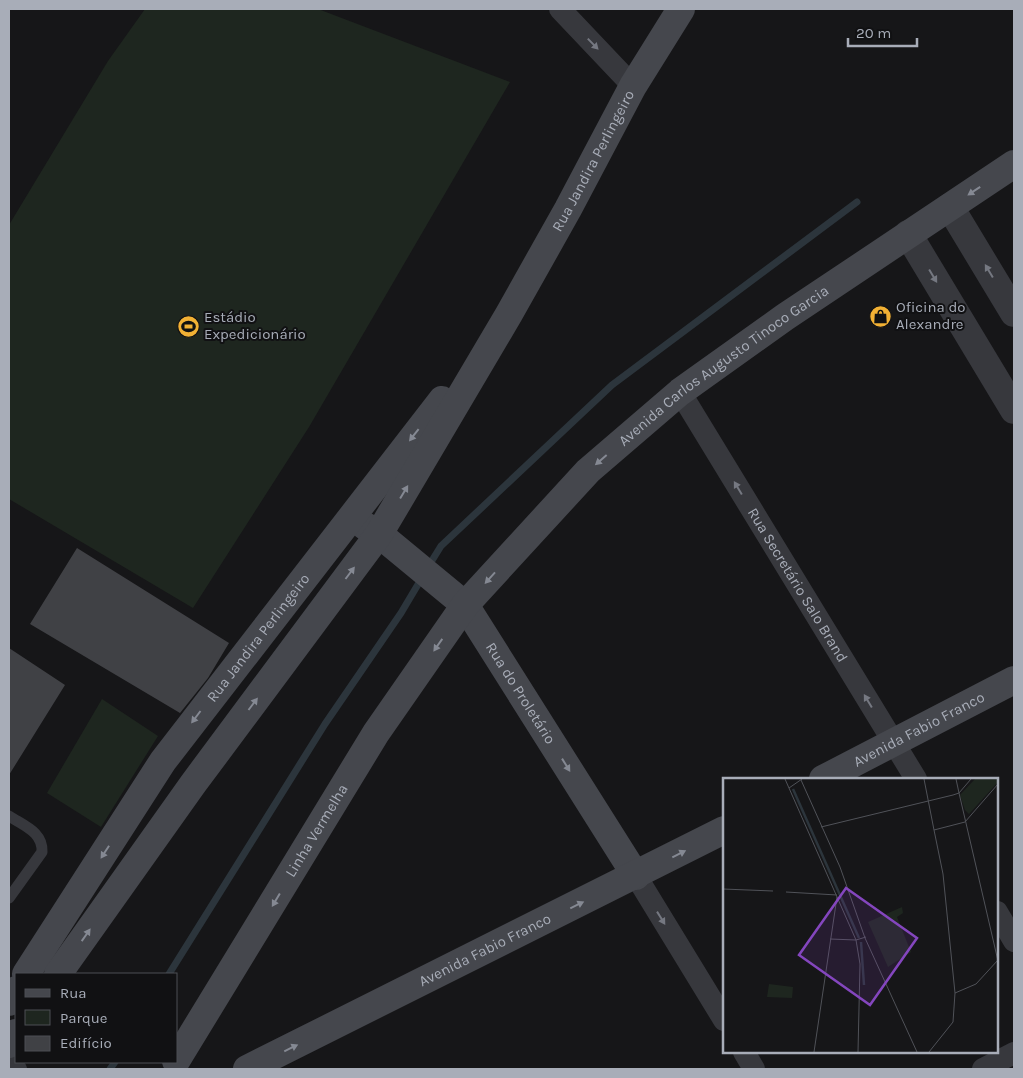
<svg xmlns="http://www.w3.org/2000/svg" width="1023" height="1078" font-family="Karla,sans-serif">
	<style>
		.green { fill: #1e261f }
		.lines { fill: none; stroke-linecap: round; stroke-linejoin: round }
		.stream { stroke: #2c353c; stroke-width: 7 }
		.building { fill: #404145 }
		.service { stroke: #37383d; stroke-width: 11 }
		.pedestrian { stroke: #37383d; stroke-width: 18 }
		.minor { stroke: #37383d; stroke-width: 22 }
		.tertiary { stroke: #37383d; stroke-width: 28 }
		.secondary { stroke: #45474d; stroke-width: 28 }
		.oneway { fill: #757881 }
		.oneway2 { fill: #858993 }
		.labels { text-anchor: middle; stroke-width: 4; stroke-linejoin: round; paint-order: stroke }
		.street-label { font-size: 15px; fill: #a8adb8; stroke: #111113 }
		.poi-label { font-size: 15px; fill: #a8adb8; stroke: #111113; text-anchor: start }
		.inset-river { fill: none; stroke: #2c353c; stroke-width: 2.5 }
		.inset-road { fill: none; stroke: #505258; stroke-width: 1 }
		.view { fill: #8446be; fill-opacity: 0.15; stroke: #8446be; stroke-width: 2.5 }
		.inset-edge { fill: none; stroke: #a8adb8; stroke-width: 2.5 }
	</style>
	<rect width="100%" height="100%" fill="#161618"/>
	<path class="green" d="M145,9H318L510,82L309,427L193,608L9,499V225L108,61Z
		M102,699L158,736L101,827L47,793Z"/>
	<g class="lines">
		<path class="stream" d="M428,567L441,546L612,385L857,202
			M169,974L325,724L401,613L423,576
			M110,1069L115,1062"/>
	</g>
	<path class="building" d="M77,548L229,643L208,678L180,713L30,624Z
		M9,648L65,685L9,775Z"/>
	<g class="lines">
		<path class="service" d="M9,816C24,826 43,832 42,852L9,898"/>
		<path class="pedestrian" d="M9,1063L18,1069"/>
		<g class="minor">
			<path d="M560,9L633,86"/>
			<path id="s1" d="M680,392L916,779"/>
			<path d="M636,876L724,1020"/>
			<path d="M997,912L1014,941"/>
			<path d="M744,1052L754,1069"/>
			<path d="M983,1069L1014,1053"/>
		</g>
		<path class="tertiary" d="M950,207L1014,313
			M908,234L1014,410"/>
		<g class="secondary">
			<path id="s2" d="M365,526L379,534L465,605L636,876"/>
			<path id="s3" d="M823,779L1014,680"/>
			<path id="s4" d="M26,974L163,761L442,400"/>
			<path id="s5" d="M58,974L193,784L379,534L509,314L568,209L633,86L681,9"/>
			<path d="M9,1002L16,990"/>
			<path d="M9,1044L16,1033"/>
			<path id="s6" d="M176,1061L376,733L465,605L588,471L680,392L785,317L1014,164"/>
			<path id="s7" d="M247,1069L724,830"/>
		</g>
	</g>
	<defs><path id="oneway-solid" d="M-6-.8H1V-3.2L6.5 0L1 3.2V.8H-6Z" transform="scale(1.25)"/></defs>
	<g class="oneway">
		<use href="#oneway-solid" transform="translate(593 44) rotate(46)"/>
		<use href="#oneway-solid" transform="translate(989 271) rotate(-121)"/>
		<use href="#oneway-solid" transform="translate(933 276) rotate(59)"/>
		<use href="#oneway-solid" transform="translate(738 488) rotate(-121)"/>
		<use href="#oneway-solid" transform="translate(868 701) rotate(-121)"/>
		<use href="#oneway-solid" transform="translate(661 918) rotate(58)"/>
	</g>
	<g class="oneway2">
		<use href="#oneway-solid" transform="translate(974 191) rotate(146)"/>
		<use href="#oneway-solid" transform="translate(414 435) rotate(128)"/>
		<use href="#oneway-solid" transform="translate(601 460) rotate(139)"/>
		<use href="#oneway-solid" transform="translate(404 492) rotate(-59)"/>
		<use href="#oneway-solid" transform="translate(350 573) rotate(-53)"/>
		<use href="#oneway-solid" transform="translate(490 578) rotate(132)"/>
		<use href="#oneway-solid" transform="translate(438 645) rotate(125)"/>
		<use href="#oneway-solid" transform="translate(253 704) rotate(-53)"/>
		<use href="#oneway-solid" transform="translate(196 717) rotate(127)"/>
		<use href="#oneway-solid" transform="translate(566 765) rotate(58)"/>
		<use href="#oneway-solid" transform="translate(105 852) rotate(123)"/>
		<use href="#oneway-solid" transform="translate(679 854) rotate(-27)"/>
		<use href="#oneway-solid" transform="translate(276 900) rotate(121)"/>
		<use href="#oneway-solid" transform="translate(577 905) rotate(-26)"/>
		<use href="#oneway-solid" transform="translate(86 935) rotate(-55)"/>
		<use href="#oneway-solid" transform="translate(291 1048) rotate(-26)"/>
	</g>
	<defs>
		<symbol id="shop-disc" viewBox="-11 -11 22 22"><circle r="9.5" fill="#f2b134" stroke="#111113"/><path d="M-5-2.5h2.3a2.7 3.5 0 0 1 5.4 0H5L5.5 6h-11ZM-1.5-2.5h3a1.5 2.3 0 0 0-3 0Z" fill="#111"/></symbol>
		<symbol id="stadium-disc" viewBox="-11 -11 22 22"><circle r="9.5" fill="#f2b134" stroke="#111113"/><path d="M0-5a6.5 5 0 1 0 0 10a6.5 5 0 1 0 0-10ZM-3.5-1.8h7v3.6h-7Z" fill="#111"/></symbol>
	</defs>
	<g fill-rule="evenodd">
		<use href="#shop-disc" x="868" y="304" width="25" height="25"/>
		<use href="#stadium-disc" x="176" y="314" width="25" height="25"/>
	</g>
	<g class="labels">
		<g class="street-label">
			<text dy="5" stroke="none"><textPath href="#s5" startOffset="975">Rua Jandira Perlingeiro</textPath></text>
			<text dy="5" stroke="none"><textPath href="#s6" startOffset="894">Avenida Carlos Augusto Tinoco Garcia</textPath></text>
			<text dy="5" stroke="none"><textPath href="#s1" startOffset="226">Rua Secretário Salo Brand</textPath></text>
			<text dy="5" stroke="none"><textPath href="#s4" startOffset="409">Rua Jandira Perlingeiro</textPath></text>
			<text dy="5" stroke="none"><textPath href="#s2" startOffset="232">Rua do Proletário</textPath></text>
			<text dy="5" stroke="none"><textPath href="#s3" startOffset="108">Avenida Fabio Franco</textPath></text>
			<text dy="5" stroke="none"><textPath href="#s6" startOffset="270">Linha Vermelha</textPath></text>
			<text dy="5" stroke="none"><textPath href="#s7" startOffset="266">Avenida Fabio Franco</textPath></text>
		</g>
		<g class="poi-label">
			<text x="896" y="312">Oficina do<tspan x="896" dy="17">Alexandre</tspan></text>
			<text x="204" y="322">Estádio<tspan x="204" dy="17">Expedicionário</tspan></text>
		</g>
	</g>
	<g transform="translate(723 778)">
		<rect width="275" height="275" fill="#161618"/>
		<path d="M252,1H275V4L246,36L242,32L237,17ZM179,129L180,135L174,139L188,174L165,189L145,144ZM46,206L70,209L69,220L44,219Z" fill="#1e261f"/>
		<path class="inset-river" d="M70,11L136,160M138,164L141,207"/>
		<path class="inset-road" d="M62,1L133,162L137,186L135,274M201,1L211,52M248,1L236,15L275,183M78,2L117,89L142,160L194,274M66,10L79,1M242,44L211,52L220,96L232,215L253,206L275,182M242,44L275,6M98,49L230,17L236,15L233,1M0,111L50,113M63,114L114,117M107,161L133,162L143,159M91,274L114,119M206,274L230,244L232,215"/>
		<path class="view" d="M123,110L194,160L147,227L76,177Z"/>
		<rect width="275" height="275" class="inset-edge"/>
	</g>
	<rect width="1023" height="1078" fill="none" stroke="#a8adb8" stroke-width="20"/>
	<rect x="15" y="973" width="162" height="90" fill="#111113" stroke="#4d4f55"/>
	<rect x="25" y="989" width="25" height="8" fill="#45474d" stroke="#4d4f55"/>
	<text x="60" y="998" font-size="15" fill="#a8adb8">Rua</text>
	<rect x="25" y="1010" width="25" height="15" fill="#1e261f" stroke="#4d4f55"/>
	<text x="60" y="1023" font-size="15" fill="#a8adb8">Parque</text>
	<rect x="25" y="1036" width="25" height="15" fill="#404145" stroke="#4d4f55"/>
	<text x="60" y="1048" font-size="15" fill="#a8adb8">Edifício</text>
	<path d="M848 38v8h69v-8" fill="none" stroke="#a8adb8" stroke-width="2.5"/>
	<text x="856" y="38" font-size="15" fill="#a8adb8" stroke="#111113" stroke-width="4" paint-order="stroke">20 m</text>
</svg>
